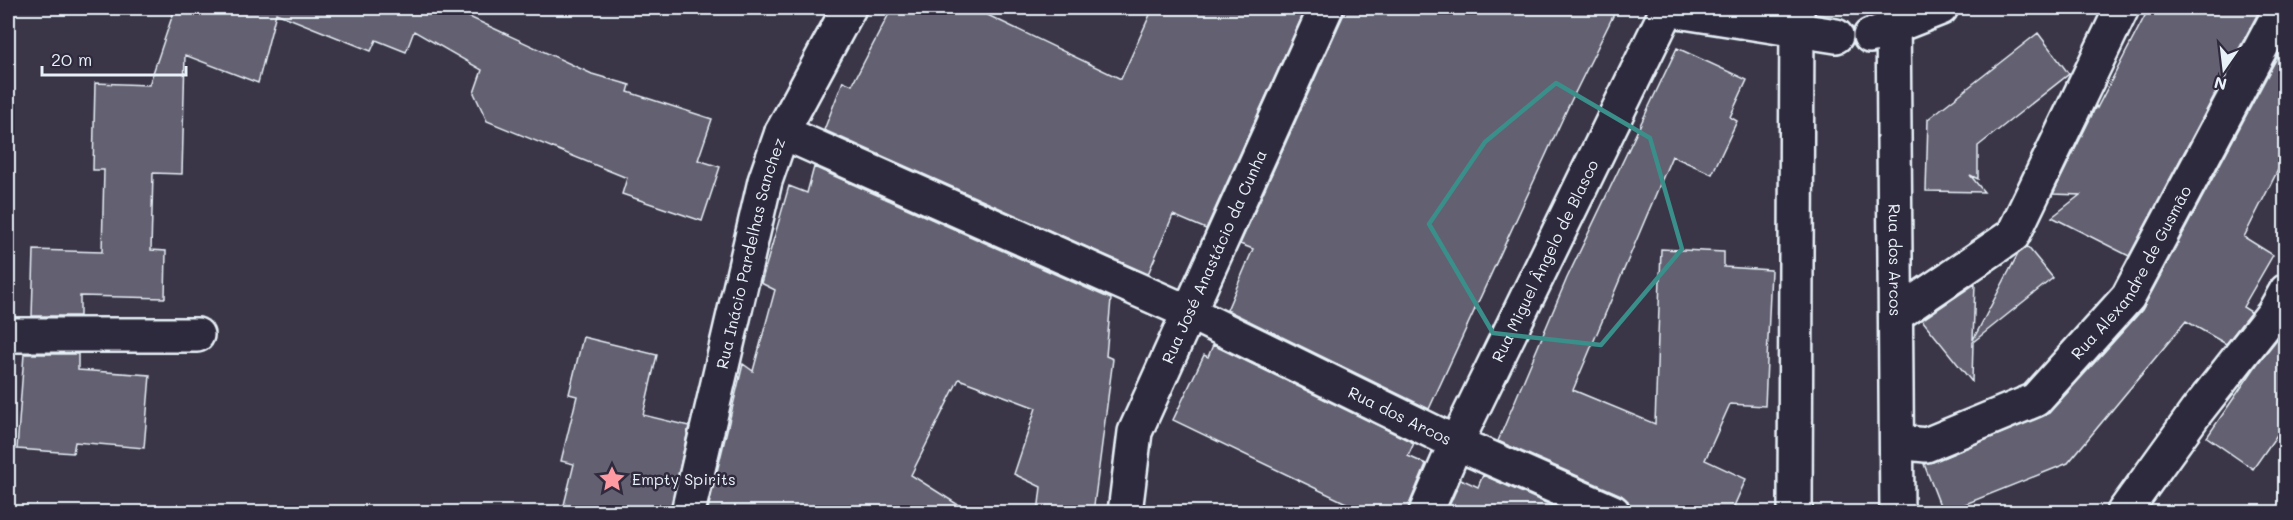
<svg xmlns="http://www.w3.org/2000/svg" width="2293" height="520" font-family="Mali,sans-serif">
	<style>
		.building { fill: #636171; stroke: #e8f1f8; stroke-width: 1.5 }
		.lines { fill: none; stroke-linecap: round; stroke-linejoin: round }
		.minor-casing { stroke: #e8f1f8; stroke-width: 38 }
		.tertiary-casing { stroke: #e8f1f8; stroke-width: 38 }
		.minor { stroke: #2f2a3d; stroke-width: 33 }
		.tertiary { stroke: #2f2a3d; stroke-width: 33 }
		.marked { fill: none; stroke: #3a8f8a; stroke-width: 4.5; stroke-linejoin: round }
		.labels { text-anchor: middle; stroke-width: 5; stroke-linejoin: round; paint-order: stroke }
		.street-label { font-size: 16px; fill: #e8f1f8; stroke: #2f2a3d }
		.poi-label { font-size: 16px; fill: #e8f1f8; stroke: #2f2a3d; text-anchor: start }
	</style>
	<rect width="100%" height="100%" fill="#3a3648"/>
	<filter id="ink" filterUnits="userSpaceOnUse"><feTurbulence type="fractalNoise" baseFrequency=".0167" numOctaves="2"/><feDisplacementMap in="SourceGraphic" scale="12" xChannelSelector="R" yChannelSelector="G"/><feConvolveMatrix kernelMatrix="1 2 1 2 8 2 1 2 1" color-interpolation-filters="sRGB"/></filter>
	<g filter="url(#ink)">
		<path class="building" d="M175,8H450L592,74L630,85L628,92L712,119L698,160L720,167L702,221L622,194L627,178L487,121L474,93L482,70L414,31L406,52L376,40L371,51L276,13L258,83L185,55L182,174L153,173L151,250L166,251L165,298L80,296V316H32L34,250L102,252L104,170H93L95,83L149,85Z
			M892,8H973L1121,79L1153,8H1306L1206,229L1173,215L1148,274L824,130L843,81L852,85Z
			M1345,8H1617L1568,107L1429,409L1227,310L1253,249L1240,244L1343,16Z
			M2149,8H2248L2258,13L2129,256L2052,217L2080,195L2053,194L2091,117L2096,106L2097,108Z
			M2038,33L2069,74L1978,146V179L1970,175L1984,192L1926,191L1928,119Z
			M2286,41V154L2244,237L2273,255L2243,307L2251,312L2226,344L2186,321L2068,463L1943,513L1924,464L1933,462L2049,413L2142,310Z
			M1677,48L1747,80L1730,117L1737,121L1712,174L1672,156L1573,390L1655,424L1661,249L1724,252V267L1771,270L1765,406L1730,404L1705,460L1746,479L1731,513H1631L1628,501L1621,495L1498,441L1567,278Z
			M814,167L1111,299L1106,356L1113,359L1093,513H1038L1041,487L1014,474L1036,408L959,379L911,475L971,513H707L743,364L753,371L775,290L761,283L789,186L807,193Z
			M2027,246L2053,278L1973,342L1972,382L1922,320L1975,284L1973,340L2018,254Z
			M2286,328V422L2253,469L2207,437L2258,363Z
			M583,337L657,355L643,415L689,426L670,513H562L574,464L561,461L577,396L569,394Z
			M1213,345L1414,443L1408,456L1426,464L1409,505L1408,513H1367L1173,420L1204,355L1208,357Z
			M24,354H78V370L150,375L144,448L75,442L73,453L17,449Z
			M1483,475L1568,513H1446L1461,479L1478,487Z"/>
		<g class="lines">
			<defs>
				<g id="minor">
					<path id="s1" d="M1893,8L1897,512"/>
					<path d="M1665,9L1836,36"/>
					<path id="s2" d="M782,132L1188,312L1456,443L1613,512"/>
					<path d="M1897,314L2013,235L2122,8"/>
					<path d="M8,335H197"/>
					<path id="s3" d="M1897,442L1926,445L2035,400L2128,297L2282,8"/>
					<path id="s4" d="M688,512L765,181L782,132L849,8"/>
					<path id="s5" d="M1125,512L1135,432L1326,8"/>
					<path id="s6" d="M1426,512L1456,443L1668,8"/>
					<path d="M1795,512L1797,8"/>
					<path d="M2124,512L2196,412L2273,314L2286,291"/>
				</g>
				<path id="tertiary" d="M1870,36L1941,8"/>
			</defs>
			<use href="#minor" class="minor-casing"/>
			<use href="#tertiary" class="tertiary-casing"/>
			<use href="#minor" class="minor"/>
			<use href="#tertiary" class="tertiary"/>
		</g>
	</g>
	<path class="marked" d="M1556,83L1650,138L1682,249L1601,345L1493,333L1429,224L1485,142Z"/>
	<defs>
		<symbol id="sight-bare" viewBox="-9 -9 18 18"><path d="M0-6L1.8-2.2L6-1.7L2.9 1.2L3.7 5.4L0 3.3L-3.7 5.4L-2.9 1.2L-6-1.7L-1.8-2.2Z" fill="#ff9aa2" stroke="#2f2a3d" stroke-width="2.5" paint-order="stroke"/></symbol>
	</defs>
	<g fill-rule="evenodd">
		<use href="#sight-bare" x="593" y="460" width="38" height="38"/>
	</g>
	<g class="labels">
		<g class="street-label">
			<text dy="6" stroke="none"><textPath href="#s4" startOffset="266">Rua Inácio Pardelhas Sanchez</textPath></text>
			<text dy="6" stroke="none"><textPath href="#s5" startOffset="273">Rua José Anastácio da Cunha</textPath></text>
			<text dy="6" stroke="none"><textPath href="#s6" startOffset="278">Rua Miguel Ângelo de Blasco</textPath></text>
			<text dy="6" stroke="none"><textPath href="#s1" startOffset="252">Rua dos Arcos</textPath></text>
			<text dy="6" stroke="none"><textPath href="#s3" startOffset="308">Rua Alexandre de Gusmão</textPath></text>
			<text dy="6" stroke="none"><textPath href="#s2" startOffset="680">Rua dos Arcos</textPath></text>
		</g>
		<g class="poi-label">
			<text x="632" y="485">Empty Spirits</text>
		</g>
	</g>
	<rect width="2293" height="520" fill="none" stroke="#2f2a3d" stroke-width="30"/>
	<rect x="15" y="15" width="2263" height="490" fill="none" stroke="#e8f1f8" stroke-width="2" filter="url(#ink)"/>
	<g transform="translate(2224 69) rotate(194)" stroke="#2f2a3d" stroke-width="4.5" paint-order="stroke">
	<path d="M0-4.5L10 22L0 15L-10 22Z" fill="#e8f1f8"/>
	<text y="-9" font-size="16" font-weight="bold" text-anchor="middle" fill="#e8f1f8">N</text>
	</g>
	<path d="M42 66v9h144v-9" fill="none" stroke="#e8f1f8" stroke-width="3"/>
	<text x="51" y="66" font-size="18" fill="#e8f1f8" stroke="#2f2a3d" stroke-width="4.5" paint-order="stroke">20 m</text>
</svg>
